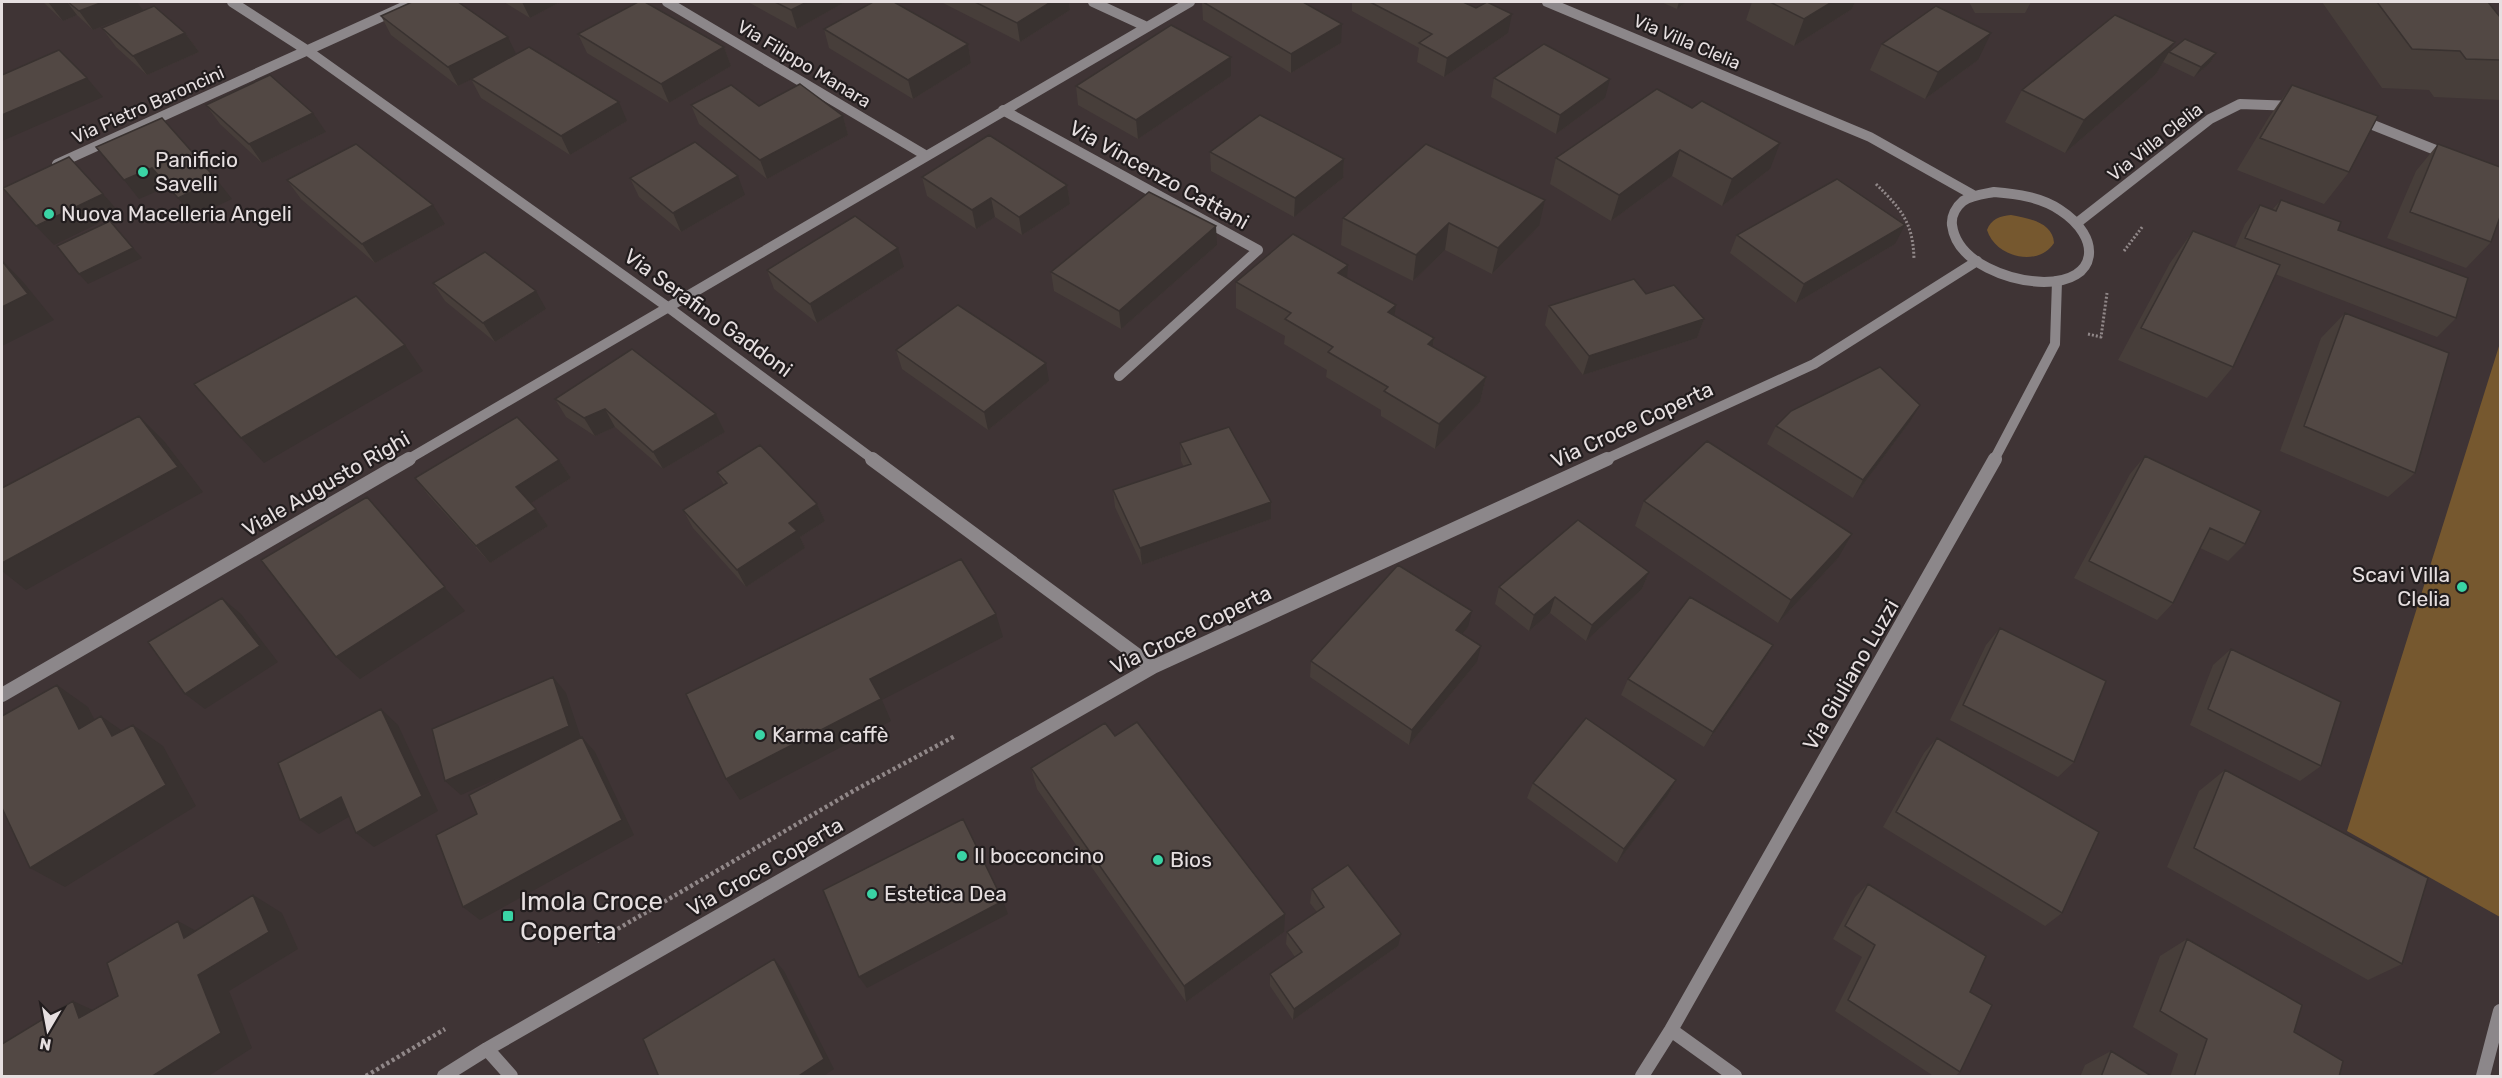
<svg xmlns="http://www.w3.org/2000/svg" width="2502" height="1078" font-family="Rubik,sans-serif">
	<style>
		.green { fill: #76582f }
		.lines { fill: none; stroke-linecap: round; stroke-linejoin: round }
		.path-far1 { stroke: #918889; stroke-width: 3; stroke-dasharray: 2 2; stroke-linecap: butt }
		.path { stroke: #918889; stroke-width: 4.5; stroke-dasharray: 3 3; stroke-linecap: butt }
		.minor-far1 { stroke: #8c878a; stroke-width: 10 }
		.minor { stroke: #8c878a; stroke-width: 14 }
		.tertiary { stroke: #8c878a; stroke-width: 10 }
		.wall { fill: #473e3a }
		.shaded-wall { fill: #393230 }
		.building { fill: #524844; stroke: #393230; stroke-width: 1.5 }
		.poi-dot { fill: #3ad4a5; stroke: #221d1e; stroke-width: 2 }
		.labels { text-anchor: middle; stroke-width: 4.5; stroke-linejoin: round; paint-order: stroke }
		.far-street-label { font-size: 18px; fill: #e6dfe0; stroke: #221d1e }
		.poi-label { font-size: 21px; fill: #e6dfe0; stroke: #221d1e; text-anchor: start }
		.street-label { font-size: 21px; fill: #e6dfe0; stroke: #221d1e }
		.near-poi-label { font-size: 26px; fill: #e6dfe0; stroke: #221d1e; text-anchor: start }
	</style>
	<rect width="100%" height="100%" fill="#3f3435"/>
	<path class="green" d="M2011,215C2027,218 2053,222 2054,243C2038,268 1995,257 1987,230C1991,219 2000,216 2011,215Z
		M2500,343V917L2347,831Z"/>
	<g class="lines">
		<path class="path-far1" d="M1876,184C1901,209 1913,222 1914,259
			M2124,251L2143,226
			M2088,334L2101,337L2107,293"/>
		<path class="path" d="M597,941L855,790L955,736
			M366,1076L445,1029"/>
		<path class="minor-far1" d="M232,2L308,51L669,308L874,460
			M667,2L925,155
			M1093,2L1147,27
			M1003,110L1258,250L1119,376
			M57,164L414,2
			M407,460L1190,2
			M1604,460L1814,364L1977,261
			M1994,460L2055,344L2057,281"/>
		<path class="minor" d="M872,459L1153,667
			M2,695L409,459
			M1671,1030L1735,1076
			M487,1049L511,1076
			M444,1076L487,1049L1153,667L1607,459
			M1642,1076L1671,1030L1995,459
			M2483,1076L2500,1011"/>
		<path class="tertiary" d="M1547,2L1870,137L1975,196
			M2358,119L2448,155
			M1994,192C2017,194 2041,197 2060,210C2102,237 2100,282 2044,282C2011,281 1957,264 1952,225C1951,216 1956,207 1963,201C1972,195 1984,194 1994,192Z
			M2077,223L2210,119L2240,104L2294,106"/>
	</g>
	<path class="wall" d="M43,2H137L143,10L93,30L77,15L63,21Z
		M504,2H560L530,18Z
		M748,2H845L797,29Z
		M941,2H1069L1070,10L1020,42Z
		M1202,2H1303L1341,43L1291,73L1203,20Z
		M1352,2H1463L1508,33L1444,77L1417,62L1419,48L1352,11Z
		M1661,2H1686L1677,9Z
		M1752,2H1855L1852,9L1794,46L1746,20Z
		M1969,2H2031L2025,13H1975Z
		M2322,2H2488L2500,17V100L2434,97L2429,90L2382,88Z
		M381,16L516,54L627,121L570,155L481,98L471,79L458,86L391,35Z
		M102,28L185,33L199,52L147,75L116,47Z
		M824,29L968,44L971,63L913,99L829,48Z
		M578,34L724,47L731,66L669,103L587,53Z
		M2175,42L2156,74L2065,153L2005,122L2022,90Z
		M1882,44L1978,60L1925,99L1870,70Z
		M2169,52L2216,53L2210,63L2194,77L2163,62Z
		M1231,76L1138,139L1078,105L1076,86Z
		M1494,78L1605,98L1556,134L1491,97Z
		M2292,85L2349,172L2324,204L2237,170L2269,117Z
		M1657,89L1770,169L1722,206L1672,176L1611,221L1550,184L1556,158Z
		M206,105L326,132L262,163L220,124Z
		M691,105L759,106L843,116L848,135L767,179L699,124Z
		M2438,144L2491,242L2466,268L2387,238L2416,171Z
		M1210,152L1344,159L1343,178L1294,217L1211,171Z
		M922,177L1067,185L1070,204L1022,235L995,217L976,229L927,196Z
		M630,178L745,195L681,232L639,197Z
		M287,180L445,224L375,263L301,199Z
		M2281,200L2338,230L2456,318L2437,337L2275,274L2233,367L2207,398L2118,360L2170,263L2193,231L2235,247L2245,224L2260,205L2272,210Z
		M1343,218L1539,226L1492,274L1445,250L1413,281L1341,245Z
		M1737,235L1895,244L1796,303L1730,253Z
		M1217,245L1121,329L1054,291L1051,272Z
		M904,267L817,323L774,289L767,270Z
		M1347,278L1394,316L1434,338L1433,347L1486,377L1480,402L1435,449L1381,416V410L1326,377L1327,370L1284,344L1285,336L1236,308V282Z
		M433,283L546,309L495,342L445,301Z
		M1549,306L1704,319L1697,338L1583,375L1545,325Z
		M2345,313L2415,473L2388,497L2280,451L2321,338Z
		M896,350L1049,381L988,430L902,369Z
		M555,399L716,414L725,432L663,469L615,427L595,436L566,417Z
		M1909,423L1853,498L1767,444L1776,426Z
		M1180,443L1271,519L1142,565L1115,507L1113,490L1184,467L1181,461Z
		M2145,456L2245,544L2228,561L2200,548L2173,603L2157,620L2074,578L2130,474Z
		M559,460L571,478L531,503L536,509L548,526L490,563L429,496L415,478Z
		M717,472L817,504L825,521L800,537L805,548L746,587L693,528L683,510L724,485Z
		M1644,501L1838,558L1778,623L1635,526Z
		M1649,572L1642,589L1586,641L1550,613L1529,631L1495,604L1499,587Z
		M1468,627L1462,634L1477,662L1409,745L1310,677L1311,661Z
		M2000,628L2074,762L2058,777L1950,720L1986,645Z
		M1773,645L1763,662L1704,747L1621,695L1628,679Z
		M2231,649L2321,766L2300,781L2190,725L2213,665Z
		M1115,736L1284,932L1186,1002L1037,789L1031,768Z
		M1937,738L2062,913L2045,926L1883,827L1924,753Z
		M2225,770L2402,964L2368,980L2167,867L2199,791Z
		M1676,780L1668,795L1617,863L1527,798L1533,783Z
		M1868,884L1970,992L1960,1072L1954,1077H1935L1835,1011L1862,957L1833,939L1855,897Z
		M1312,889L1398,946L1293,1020L1270,986V974L1295,957L1286,944L1287,932L1317,912L1310,903Z
		M2187,939L2294,1032L2339,1077H2170L2178,1054L2133,1027L2160,956Z
		M2111,1051L2153,1077H2080L2085,1065Z"/>
	<path class="shaded-wall" d="M48,2H67L77,15L63,21Z
		M103,2H137L143,10L93,30L79,11Z
		M522,2H560L530,18Z
		M807,2H845L797,29L791,10Z
		M1051,2H1069L1070,10L1020,42L1017,23Z
		M1679,2H1686L1677,9Z
		M1832,2H1855L1852,9L1794,46L1804,19Z
		M1512,14L1508,33L1444,77L1447,58Z
		M1342,24L1341,43L1291,73V54Z
		M185,33L199,52L147,75L133,56Z
		M1991,33L1978,60L1925,99L1938,72Z
		M508,37L517,56L458,86L448,67Z
		M2175,42L2156,74L2065,153L2084,120Z
		M968,44L971,63L913,99L908,80Z
		M724,47L731,66L669,103L661,84Z
		M2216,53L2210,63L2194,77L2201,67Z
		M1231,57V76L1138,139L1136,120Z
		M87,78L103,97L2,141V115Z
		M1610,79L1605,98L1556,134L1560,115Z
		M619,102L627,121L570,155L561,136Z
		M313,113L326,132L262,163L249,144Z
		M843,116L848,135L767,179L760,160Z
		M1780,143L1770,169L1722,206L1732,179Z
		M1680,150L1672,176L1611,221L1619,195Z
		M1344,159L1343,178L1294,217L1295,198Z
		M152,168L167,187L139,199L124,180Z
		M738,176L745,195L681,232L673,213Z
		M217,180L232,199L193,217L178,198Z
		M1067,185L1070,204L1022,235L1019,217Z
		M103,194L120,213L54,245L36,226Z
		M991,198L995,217L976,229L972,210Z
		M1545,200L1539,226L1492,274L1498,248Z
		M433,205L445,224L375,263L362,244Z
		M110,221L142,258L88,284L79,274Z
		M1449,223L1445,250L1413,281L1416,255Z
		M1905,225L1895,244L1796,303L1804,284Z
		M1216,226L1217,245L1121,329L1119,311Z
		M898,248L904,267L817,323L810,304Z
		M2,260L24,283L54,320L2,346Z
		M1348,265L1346,291L1338,273Z
		M536,291L546,309L495,342L483,323Z
		M1396,305L1392,331L1388,312Z
		M1704,319L1697,338L1583,375L1589,356Z
		M1434,338L1430,364L1428,344Z
		M405,345L423,371L264,463L241,438Z
		M1046,363L1049,381L988,430L984,412Z
		M1486,377L1480,402L1435,449L1439,424Z
		M1920,405L1909,423L1853,498L1863,480Z
		M605,409L615,427L595,436L584,418Z
		M716,414L725,432L663,469L653,452Z
		M139,416L164,441L203,492L26,590L2,571V563Z
		M559,460L571,478L528,505L516,487Z
		M367,497L465,611L360,679L336,657Z
		M1271,502V519L1142,565L1140,548Z
		M817,504L825,521L800,537L805,548L746,587L737,570L789,523Z
		M536,509L548,526L490,563L476,546Z
		M1852,534L1838,558L1778,623L1791,600Z
		M1649,572L1642,589L1586,641L1592,625Z
		M1555,597L1550,613L1529,631L1534,615Z
		M222,598L241,614L278,662L205,709L185,694Z
		M1472,611L1468,627L1452,646L1456,630Z
		M996,614L1003,637L882,700L891,721L740,800L726,779L870,679Z
		M1773,645L1763,662L1704,747L1713,732Z
		M1481,646L1477,662L1409,745L1412,730Z
		M553,677L566,693L582,741L461,795L445,781Z
		M57,685L88,707L110,750L79,729Z
		M381,709L398,725L438,811L374,847L356,833Z
		M101,716L131,737L112,736Z
		M133,725L163,746L196,806L65,887L30,868Z
		M582,737L595,752L634,835L480,920L463,907Z
		M1676,780L1668,795L1617,863L1624,849Z
		M341,797L359,811L319,834L300,820Z
		M253,895L282,913L298,949L229,991L252,1048L207,1077H151L198,975Z
		M1003,901L1008,914L867,988L859,977Z
		M1285,914L1284,932L1186,1002L1184,986Z
		M178,921L209,938H184Z
		M1401,934L1398,946L1293,1020L1294,1009Z
		M774,959L784,971L834,1069L822,1077H797Z
		M73,1001L108,1017L79,1018Z"/>
	<path class="building" d="M68,2H103L79,11Z
		M412,2H458L508,37L448,67L381,16Z
		M638,2H645L724,47L661,84L578,34Z
		M775,2H807L791,10Z
		M873,2H894L968,44L908,80L824,29Z
		M975,2H1051L1017,23Z
		M1203,2H1303L1342,24L1291,54Z
		M1370,2H1463L1476,8L1487,2L1512,14L1447,58L1419,43L1432,34Z
		M1770,2H1832L1804,19Z
		M2377,2H2488L2500,17V60L2466,59L2460,51L2412,49Z
		M154,6L185,33L133,56L102,28Z
		M1936,6L1991,33L1938,72L1882,44Z
		M2115,15L2175,42L2084,120L2022,90Z
		M1171,25L1231,57L1136,120L1076,86Z
		M2185,39L2216,53L2201,67L2169,52Z
		M1544,44L1610,79L1560,115L1494,78Z
		M529,47L619,102L561,136L471,79Z
		M59,50L87,78L2,115V75Z
		M270,75L313,113L249,144L206,105Z
		M800,84L843,116L760,160L691,105L731,85L759,106Z
		M2292,85L2378,116L2349,172L2260,138Z
		M1657,89L1692,108L1702,101L1780,143L1732,179L1680,150L1619,195L1556,158Z
		M1260,115L1344,159L1295,198L1210,152Z
		M162,118L217,180L178,198L152,168L124,180L96,147Z
		M989,135L1067,185L1019,217L991,198L972,210L922,177Z
		M695,142L738,176L673,213L630,178Z
		M356,144L433,205L362,244L287,180Z
		M1426,144L1545,200L1498,248L1449,223L1416,255L1343,218Z
		M2438,144L2500,167V217L2491,242L2410,212Z
		M69,157L103,194L36,226L3,188Z
		M1837,179L1905,225L1804,284L1737,235Z
		M1149,192L1216,226L1119,311L1051,272Z
		M2281,200L2341,222L2338,230L2468,278L2456,318L2245,238L2260,205L2276,211Z
		M855,216L898,248L810,304L767,270Z
		M110,221L133,248L79,274L57,246Z
		M2193,231L2280,265L2233,367L2141,328Z
		M1293,234L1348,265L1338,273L1396,305L1388,312L1434,338L1428,344L1486,377L1439,424L1384,391L1388,387L1328,352L1333,347L1285,319L1291,313L1236,282Z
		M485,252L536,291L483,323L433,283Z
		M2,261L28,294L2,307Z
		M1634,279L1646,294L1674,285L1704,319L1589,356L1549,306Z
		M356,296L405,345L241,438L194,384Z
		M958,305L1046,363L984,412L896,350Z
		M2345,313L2449,353L2415,473L2304,426Z
		M632,349L716,414L653,452L605,409L584,418L555,399Z
		M1880,367L1920,405L1863,480L1776,426L1791,411Z
		M139,416L178,467L2,563V488Z
		M517,417L559,460L516,487L536,509L476,546L415,478Z
		M1229,427L1271,502L1140,548L1113,490L1191,464L1180,443Z
		M1707,441L1852,534L1791,600L1644,501Z
		M760,445L817,504L789,523L797,531L737,570L683,510L727,483L717,472Z
		M2145,456L2261,511L2245,544L2210,528L2173,603L2089,561Z
		M367,497L445,587L336,657L261,560Z
		M1578,520L1649,572L1592,625L1555,597L1534,615L1499,587Z
		M961,559L996,614L870,679L881,699L726,779L686,694Z
		M1398,565L1472,611L1456,630L1481,646L1412,730L1311,661Z
		M1690,597L1773,645L1713,732L1628,679Z
		M222,598L260,646L185,694L148,642Z
		M2000,628L2106,681L2074,762L1963,705Z
		M2231,649L2341,702L2321,766L2208,709Z
		M553,677L569,726L445,781L432,729Z
		M57,685L79,729L101,716L112,736L133,725L166,785L30,868L2,808V716Z
		M381,709L422,796L356,833L341,797L300,820L278,763Z
		M1586,718L1676,780L1624,849L1533,783Z
		M1137,722L1285,914L1184,986L1031,768L1105,723L1115,736Z
		M582,737L622,820L463,907L436,835L477,814L469,795Z
		M1937,738L2099,832L2062,913L1896,812Z
		M2225,770L2428,878L2402,964L2194,848Z
		M963,819L1003,901L859,977L823,890Z
		M1348,865L1401,934L1294,1009L1270,974L1302,952L1287,932L1324,907L1312,889Z
		M1868,884L1986,956L1970,992L1992,1005L1960,1072L1848,1000L1875,945L1845,926Z
		M253,895L269,932L198,975L221,1033L151,1077H2V1044L73,1001L79,1018L118,996L107,963L178,921L184,938Z
		M2187,939L2302,1005L2294,1032L2343,1061L2339,1077H2194L2207,1039L2160,1011Z
		M774,959L824,1059L797,1077H659L643,1039Z
		M2111,1051L2153,1077H2101Z"/>
	<g class="poi-dot">
		<circle cx="143" cy="172" r="6"/>
		<circle cx="49" cy="214" r="6"/>
		<circle cx="2462" cy="587" r="6"/>
		<circle cx="760" cy="735" r="6"/>
		<circle cx="962" cy="856" r="6"/>
		<circle cx="1158" cy="860" r="6"/>
		<circle cx="872" cy="894" r="6"/>
		<rect x="502" y="910" width="12" height="12" rx="3"/>
	</g>
	<g class="labels">
		<g class="far-street-label">
			<text transform="translate(1687 42) rotate(23)" y="6">Via Villa Clelia</text>
			<text transform="translate(804 64) rotate(31)" y="6">Via Filippo Manara</text>
			<text transform="translate(148 105) rotate(-24)" y="6">Via Pietro Baroncini</text>
			<text transform="translate(2155 142) rotate(-38)" y="6">Via Villa Clelia</text>
		</g>
		<g class="poi-label">
			<text x="155" y="167">Panificio<tspan x="155" dy="24">Savelli</tspan></text>
			<text x="61" y="221">Nuova Macelleria Angeli</text>
			<text x="2450" y="582" text-anchor="end">Scavi Villa<tspan x="2450" dy="24">Clelia</tspan></text>
			<text x="772" y="742">Karma caffè</text>
			<text x="974" y="863">Il bocconcino</text>
			<text x="1170" y="867">Bios</text>
			<text x="884" y="901">Estetica Dea</text>
		</g>
		<g class="street-label">
			<text transform="translate(1159 175) rotate(29)" y="7">Via Vincenzo Cattani</text>
			<text transform="translate(708 313) rotate(36)" y="7">Via Serafino Gaddoni</text>
			<text transform="translate(1632 425) rotate(-25)" y="7">Via Croce Coperta</text>
			<text transform="translate(326 484) rotate(-30)" y="7">Viale Augusto Righi</text>
			<text transform="translate(1191 630) rotate(-26)" y="7">Via Croce Coperta</text>
			<text transform="translate(1851 675) rotate(-60)" y="7">Via Giuliano Luzzi</text>
			<text transform="translate(765 867) rotate(-30)" y="7">Via Croce Coperta</text>
		</g>
		<g class="near-poi-label">
			<text x="520" y="910">Imola Croce<tspan x="520" dy="30">Coperta</tspan></text>
		</g>
	</g>
	<rect width="2502" height="1078" fill="none" stroke="#e6dfe0" stroke-width="6"/>
	<g transform="translate(48 1030) rotate(190)" stroke="#221d1e" stroke-width="4.5" paint-order="stroke">
	<path d="M0-4.5L10 22L0 15L-10 22Z" fill="#e6dfe0"/>
	<text y="-9" font-size="16" font-weight="bold" text-anchor="middle" fill="#e6dfe0">N</text>
	</g>
</svg>
